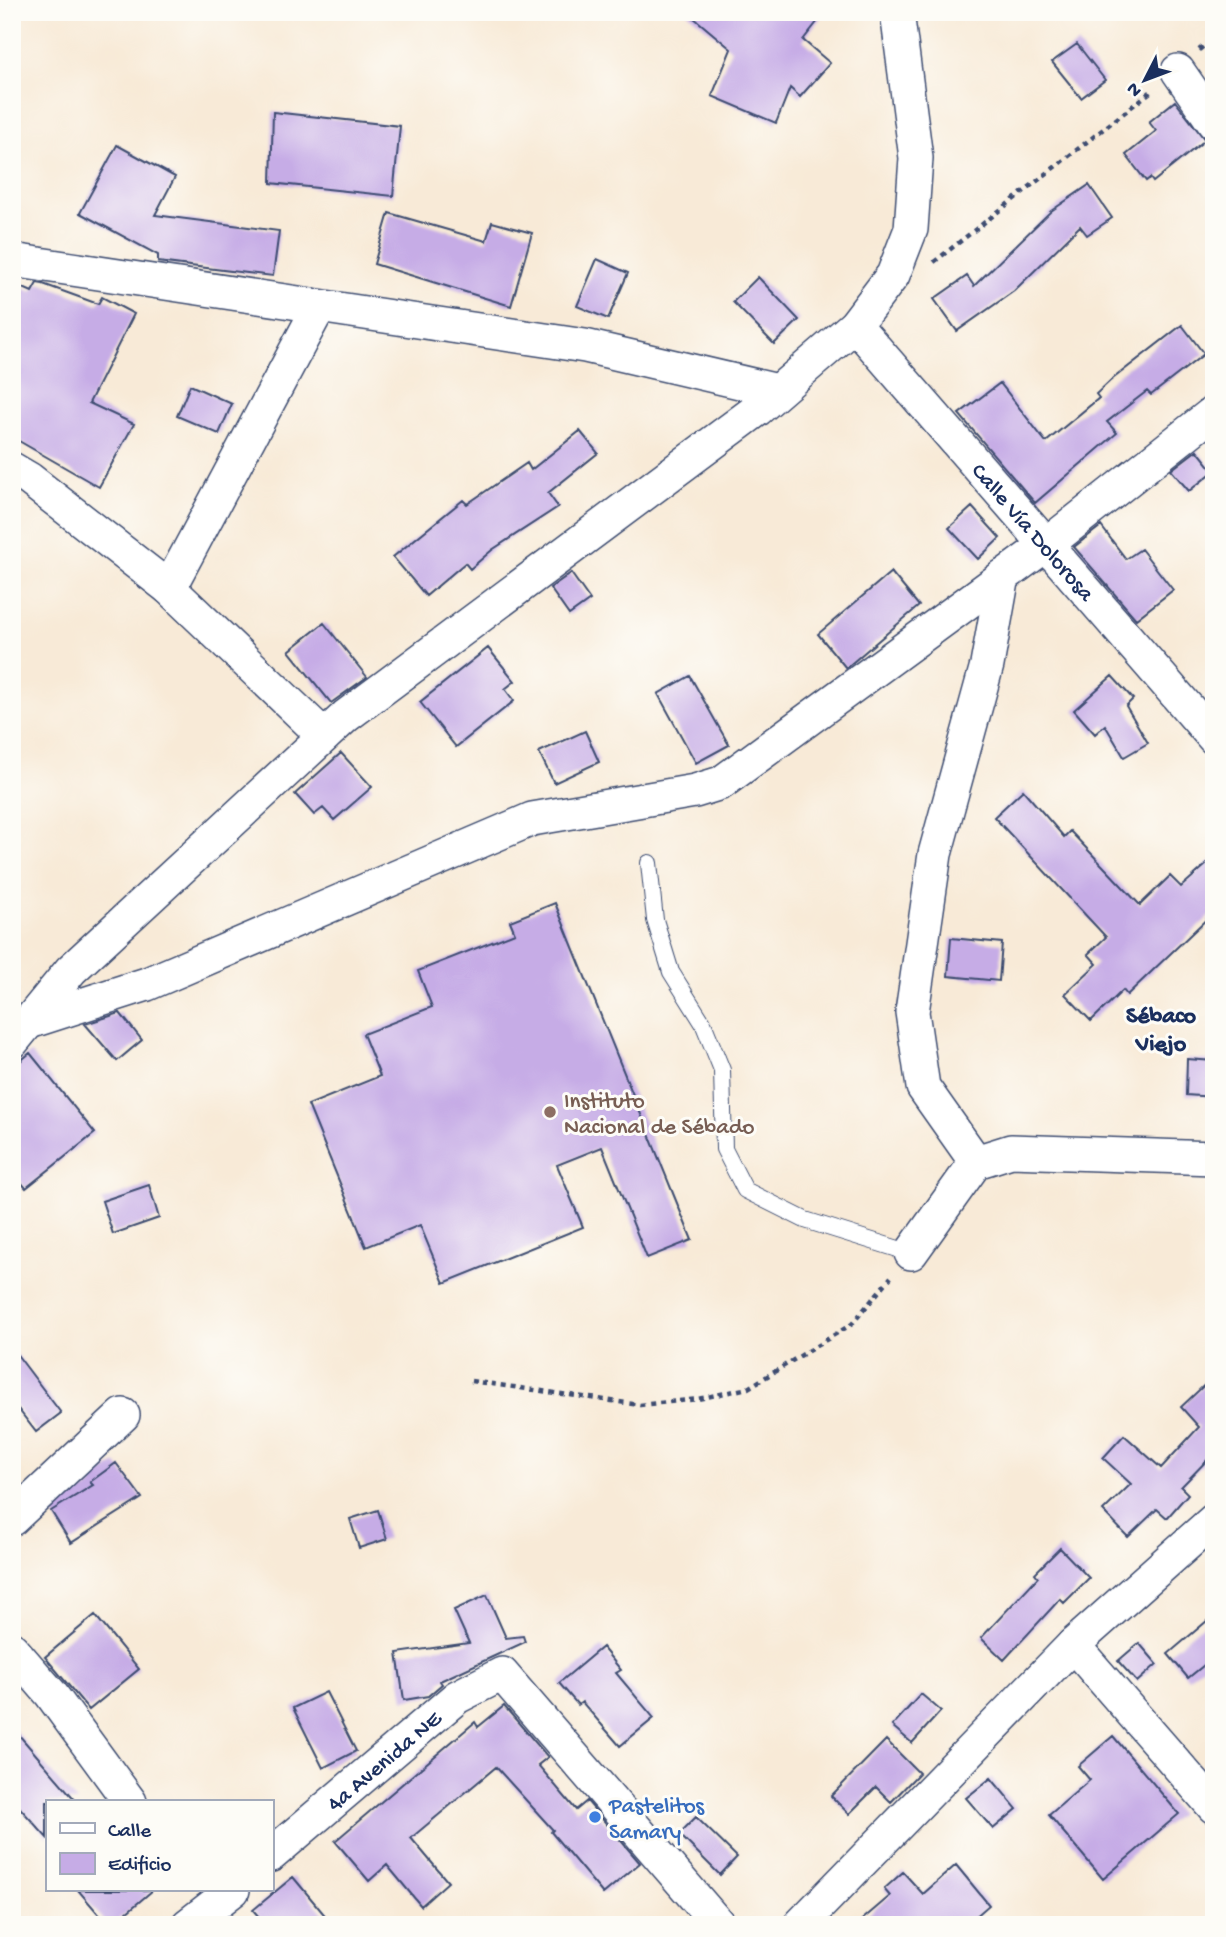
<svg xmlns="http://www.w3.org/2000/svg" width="1226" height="1937" font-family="'Gochi Hand',sans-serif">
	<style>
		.building { fill: #c6ace6 }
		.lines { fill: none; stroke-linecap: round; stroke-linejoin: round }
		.service-casing { stroke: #3c4b70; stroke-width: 18 }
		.minor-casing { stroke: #3c4b70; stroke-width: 36 }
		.path { stroke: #3c4b70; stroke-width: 4.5; stroke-dasharray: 5 5; stroke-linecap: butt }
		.service { stroke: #fff; stroke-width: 16 }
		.minor { stroke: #fff; stroke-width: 33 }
		.education-dot { fill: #8d6e63; stroke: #fdfcf7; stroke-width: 2.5 }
		.shop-dot { fill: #3f7fe0; stroke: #fdfcf7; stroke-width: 2.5 }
		.labels { text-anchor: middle; stroke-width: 6; stroke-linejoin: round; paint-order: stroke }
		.street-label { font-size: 23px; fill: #1b2f5e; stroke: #fdfcf7 }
		.education-label { font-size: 23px; fill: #785e54; stroke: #fdfcf7; text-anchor: start }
		.shop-label { font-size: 23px; fill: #366cbe; stroke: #fdfcf7; text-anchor: start }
		.neighbourhood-label { font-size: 24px; font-weight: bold; fill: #1b2f5e; stroke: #fdfcf7 }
	</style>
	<rect width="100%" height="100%" fill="#fdfcf7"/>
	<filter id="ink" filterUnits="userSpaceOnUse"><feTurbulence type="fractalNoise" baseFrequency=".0143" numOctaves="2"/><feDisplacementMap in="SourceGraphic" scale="14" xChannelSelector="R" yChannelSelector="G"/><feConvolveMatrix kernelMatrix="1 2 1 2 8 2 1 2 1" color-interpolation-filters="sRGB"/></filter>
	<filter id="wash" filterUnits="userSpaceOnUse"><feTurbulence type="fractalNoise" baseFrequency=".00686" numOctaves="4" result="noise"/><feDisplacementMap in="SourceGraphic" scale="28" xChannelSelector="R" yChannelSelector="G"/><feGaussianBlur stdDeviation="1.57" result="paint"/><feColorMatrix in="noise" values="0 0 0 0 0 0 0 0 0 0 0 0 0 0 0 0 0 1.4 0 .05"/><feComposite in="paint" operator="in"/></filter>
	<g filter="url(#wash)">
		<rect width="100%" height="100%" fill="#f8ead7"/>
		<g id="blocks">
			<path class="building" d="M687,12H825L803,40L830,63L800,97L790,88L776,123L712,96L731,49Z
				M1077,44L1105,80L1081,98L1052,62Z
				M1175,101L1205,140L1153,182L1150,178L1146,181L1126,155L1156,131L1149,122Z
				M273,112L400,126L393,196L271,183Z
				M117,145L175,177L155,215L279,231L273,276L158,262V255L80,213Z
				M1089,185L1112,218L1087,235L1080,226L1014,291L957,331L934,299L967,276L974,286L1051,211Z
				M389,213L486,241L492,222L532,233L511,306L374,264Z
				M597,259L628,273L608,319L577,306Z
				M758,277L799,320L774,344L733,302Z
				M12,283L32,292L37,283L43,284L98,304L102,297L134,314L89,403L134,424L99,487L12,437Z
				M1182,325L1204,354L1151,395L1147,391L1107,422L1117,433L1035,503L959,414L1000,383L1046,442L1099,398L1096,394L1110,381Z
				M190,385L232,404L219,434L177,416Z
				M580,431L598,453L548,493L558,507L492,550L470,569L465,563L426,596L393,557L463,500L467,504L527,463L531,470Z
				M1197,450L1214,471L1189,491L1171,470Z
				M972,507L1000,538L978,559L949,528Z
				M1101,526L1126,559L1141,549L1173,590L1136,619L1074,547Z
				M891,572L919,606L846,668L818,634Z
				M571,573L590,600L569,615L550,588Z
				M324,623L367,677L331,703L289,651Z
				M488,648L515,681L505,689L514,701L456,747L420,702Z
				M690,676L729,745L696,763L658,694Z
				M1112,676L1133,699L1126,706L1148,743L1124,757L1105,725L1095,734L1074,710Z
				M585,731L599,762L554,783L539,752Z
				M341,753L372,787L334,820L323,808L314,815L295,794Z
				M1023,790L1064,837L1070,831L1140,905L1170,876L1181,887L1214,858V912L1127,995L1123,990L1091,1021L1065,994L1097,964L1088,954L1106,937L994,817Z
				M555,903L692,1240L647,1258L602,1147L557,1165L583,1227L444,1283L420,1225L366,1247L308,1105L380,1076L363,1034L432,1007L418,971L515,933L510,921Z
				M951,938L1002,943L999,981L948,976Z
				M120,1013L142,1040L117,1061L85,1024Z
				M30,1053L95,1133L26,1188L12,1172V1068Z
				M1187,1059L1214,1061V1097L1186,1095Z
				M149,1185L159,1218L113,1234L102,1201Z
				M12,1348L61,1413L36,1432L12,1401Z
				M1214,1376V1453L1181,1487L1188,1494L1167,1518L1157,1509L1128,1537L1103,1511L1131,1484L1103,1458L1124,1435L1161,1468L1199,1427L1181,1407Z
				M116,1463L142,1498L71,1543L51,1511L93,1485L90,1482Z
				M378,1510L387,1539L359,1548L350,1519Z
				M1060,1548L1089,1578L1064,1603L1060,1599L1004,1660L981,1638L1038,1577L1035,1573Z
				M487,1595L506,1638L523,1636L525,1642L440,1681L442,1684L428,1696L404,1700L397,1653L469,1643L454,1610Z
				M95,1615L139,1669L89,1710L45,1657Z
				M1214,1615V1657L1188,1678L1168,1654Z
				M1139,1643L1157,1664L1137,1682L1118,1661Z
				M602,1647L621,1670L616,1673L654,1718L620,1746L582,1702L578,1705L559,1683Z
				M326,1692L356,1751L323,1768L293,1708Z
				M921,1694L941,1711L912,1743L892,1726Z
				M504,1706L548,1757L538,1765L576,1810L587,1801L640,1863L603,1894L551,1832L553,1830L496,1767L411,1838L448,1882L421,1906L387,1865L369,1881L335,1841L475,1722L478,1727Z
				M12,1727L77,1802H47V1838L12,1799Z
				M1113,1736L1179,1814L1103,1879L1049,1815L1090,1780L1078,1766Z
				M886,1740L919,1773L891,1802L876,1787L849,1814L831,1796Z
				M991,1778L1017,1809L993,1829L966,1798Z
				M696,1817L737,1857L720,1875L679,1834Z
				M956,1865L989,1905L966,1925H856L890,1896L884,1889L903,1872L923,1894Z
				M293,1877L333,1925H266L253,1910Z
				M78,1890H153L112,1925H108Z"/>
		</g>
	</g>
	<g filter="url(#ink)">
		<use href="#blocks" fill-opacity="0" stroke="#3c4b70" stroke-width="2"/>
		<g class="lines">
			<defs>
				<path id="service" d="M649,863L655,920L671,972L703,1023L722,1070L724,1149L745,1190L805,1220L911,1253"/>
				<g id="minor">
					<path d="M1178,71L1214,123"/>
					<path d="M12,260L585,346L778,391"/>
					<path id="s1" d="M855,325L1214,738"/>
					<path d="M12,469L29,479L169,588L324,736"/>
					<path d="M169,588L319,307"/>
					<path d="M32,1021L147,984L532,819L695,791L721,783L1046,545L1214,412"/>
					<path d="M12,1042L71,970L346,716L758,409L855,325L893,275L911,229L916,158L897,12"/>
					<path d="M976,1162L923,1087L912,1012L935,854L987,665L1003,576"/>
					<path d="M911,1253L976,1162L1011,1151L1214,1158"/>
					<path d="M12,1519L123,1415"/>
					<path d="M1073,1645L1214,1807"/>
					<path d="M12,1649L51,1694L130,1802"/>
					<path id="s2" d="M271,1855L457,1697L502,1674L719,1925"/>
					<path d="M188,1925L233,1890"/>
					<path d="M800,1925L1073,1645L1214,1520"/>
				</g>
			</defs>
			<use href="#service" class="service-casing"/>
			<use href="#minor" class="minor-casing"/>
			<path class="path" d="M1199,50L1214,37
				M934,262L1153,90
				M471,1381L640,1405L698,1399L748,1388L852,1324L891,1277"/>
			<use href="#service" class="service"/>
			<use href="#minor" class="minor"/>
		</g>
	</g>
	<circle class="education-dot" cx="550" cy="1112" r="7"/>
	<circle class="shop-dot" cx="595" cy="1817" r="7"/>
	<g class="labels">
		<g class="street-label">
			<text dy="8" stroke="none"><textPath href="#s1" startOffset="273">Calle Vía Dolorosa</textPath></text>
			<text dy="8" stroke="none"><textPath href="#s2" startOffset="147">4a Avenida NE</textPath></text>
		</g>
		<g class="education-label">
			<text x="564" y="1107">Instituto<tspan x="564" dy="26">Nacional de Sébado</tspan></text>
		</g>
		<g class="shop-label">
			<text x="609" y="1812">Pastelitos<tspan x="609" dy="26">Samary</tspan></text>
		</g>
		<g class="neighbourhood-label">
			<text x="1161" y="1022">Sébaco<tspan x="1161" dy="28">Viejo</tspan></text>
		</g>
	</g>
	<rect width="1226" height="1937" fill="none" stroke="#fdfcf7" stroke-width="42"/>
	<rect x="46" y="1800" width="228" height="91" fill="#fdfcf7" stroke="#a3aaba" stroke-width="2"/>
	<rect x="60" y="1823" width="35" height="10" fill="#ffffff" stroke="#a3aaba" stroke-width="2"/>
	<text x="108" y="1836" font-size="21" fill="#1b2f5e">Calle</text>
	<rect x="60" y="1853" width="35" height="21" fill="#c6ace6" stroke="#a3aaba" stroke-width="2"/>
	<text x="108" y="1870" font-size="21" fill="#1b2f5e">Edificio</text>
	<g transform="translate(1145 80) rotate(228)" stroke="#fdfcf7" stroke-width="5" paint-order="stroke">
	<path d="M0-5L12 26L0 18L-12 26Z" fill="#1b2f5e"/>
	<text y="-10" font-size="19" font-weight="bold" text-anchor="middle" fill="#1b2f5e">N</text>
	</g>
</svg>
